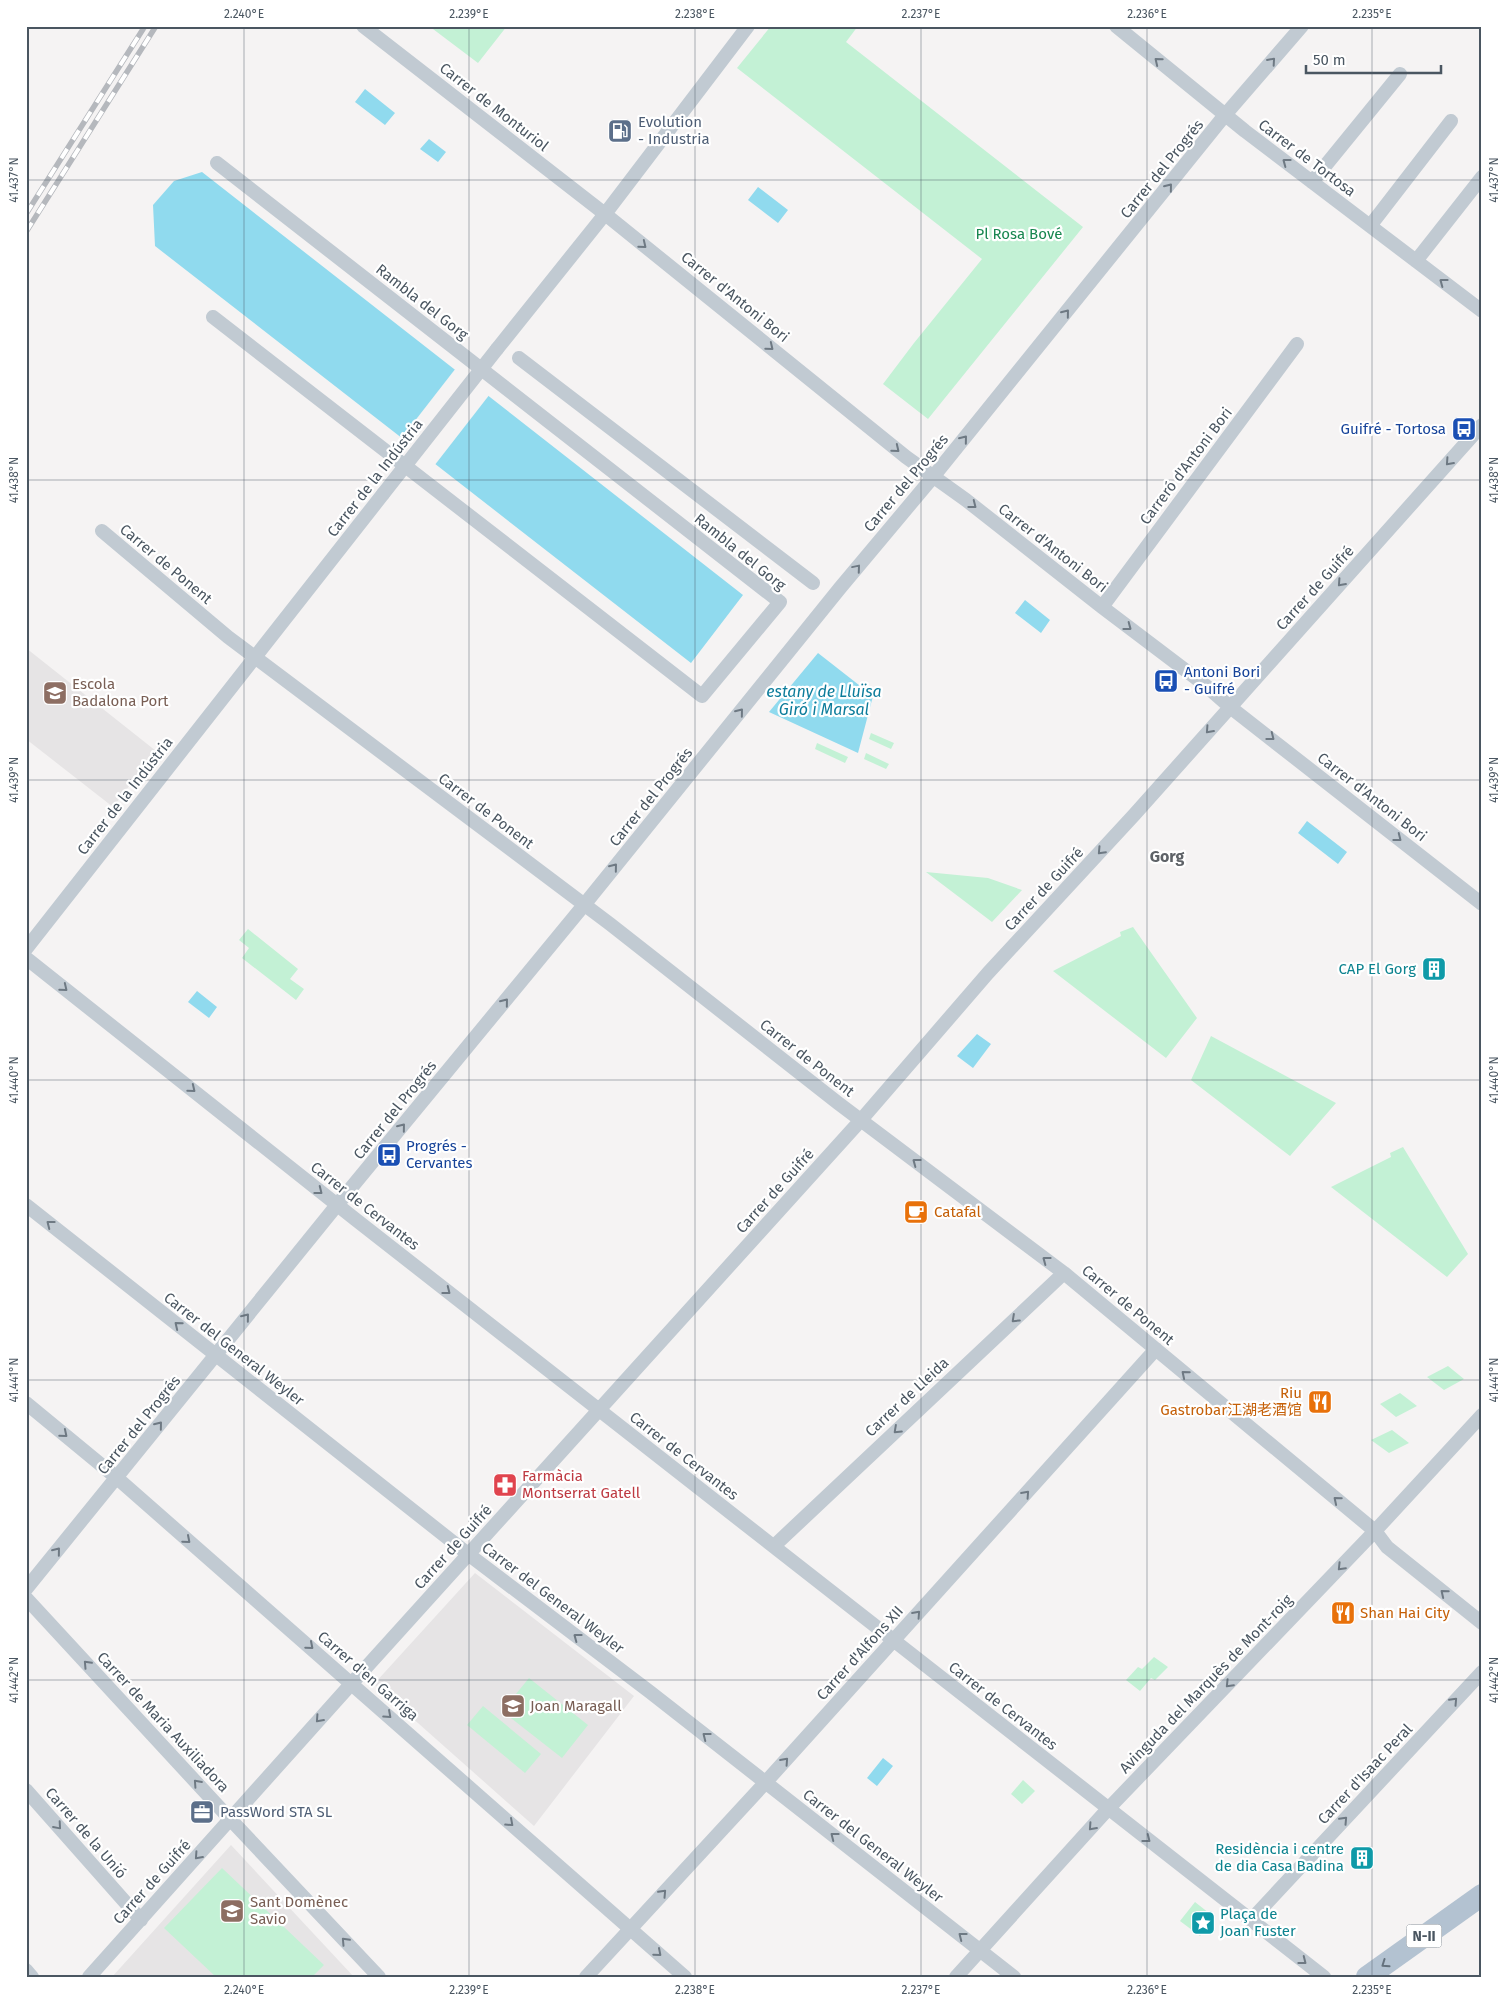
<svg xmlns="http://www.w3.org/2000/svg" width="1508" height="2003" font-family="'Fira Sans','Noto Sans SC',sans-serif">
	<style>
		.education { fill: #e6e4e5 }
		.green { fill: #c3f1d5 }
		.water { fill: #90daee }
		.pier { fill: #f5f3f3 }
		.lines { fill: none; stroke-linecap: round; stroke-linejoin: round }
		.street { stroke: #c1cad2; stroke-width: 14 }
		.primary { stroke: #b3c2d1; stroke-width: 22 }
		.rail-casing { stroke: #b5b8bd; stroke-width: 5.5 }
		.rail { stroke: #fff; stroke-width: 4; stroke-dasharray: 11; stroke-linecap: butt }
		.street-bridge { stroke: #c1cad2; stroke-width: 14 }
		.oneway { stroke: #6e7983 }
		.oneway2 { stroke: #64717d }
		.ticks { fill: none; stroke: #4a5661; stroke-width: 1; stroke-opacity: 0.45 }
		.labels { text-anchor: middle; stroke-width: 4.5; stroke-linejoin: round; paint-order: stroke }
		.shield { fill: #fff; stroke: #808990; stroke-width: 1 }
		.shield-label { font-size: 14px; font-weight: bold; fill: #4a5661 }
		.street-label { font-size: 15px; fill: #4a5661; stroke: #fff }
		.service-label { font-size: 15px; fill: #4e5e75; stroke: #fff; text-anchor: start }
		.park-label { font-size: 15px; fill: #17864f; stroke: #fff }
		.transit-label { font-size: 15px; fill: #164399; stroke: #fff; text-anchor: start }
		.education-label { font-size: 15px; fill: #785e54; stroke: #fff; text-anchor: start }
		.culture-label { font-size: 15px; fill: #0d838f; stroke: #fff; text-anchor: end }
		.food-label { font-size: 15px; fill: #c56008; stroke: #fff; text-anchor: start }
		.health-label { font-size: 15px; fill: #be3a42; stroke: #fff; text-anchor: start }
		.water-label { font-size: 16px; font-style: italic; fill: #0c7c9b; stroke: #fff }
		.neighbourhood-label { font-size: 16px; font-weight: bold; fill: #5f6368; stroke: #fff }
		.neatline { fill: none; stroke: #4a5661; stroke-width: 2 }
		.ticks-label { font-size: 12px; text-anchor: middle; fill: #4a5661 }
	</style>
	<rect width="100%" height="100%" fill="#f5f3f3"/>
	<path class="education" d="M26,648L156,751L113,807L26,739Z
		M475,1573L634,1696L534,1826L374,1684Z
		M231,1845L354,1977H112Z"/>
	<path class="green" d="M429,26H507L478,63Z
		M771,26H858L846,42L1083,227L928,419L883,384L914,343L982,259L737,68Z
		M871,733L894,743L891,749L869,739Z
		M817,743L848,757L845,763L815,749Z
		M866,753L889,764L886,769L864,759Z
		M926,872L988,878L1022,890L992,922Z
		M1133,927L1197,1018L1166,1058L1053,971L1121,936L1120,932Z
		M248,929L298,969L290,979L304,989L296,1000L242,958L249,948L239,940Z
		M1211,1036L1336,1103L1290,1156L1191,1080Z
		M1403,1147L1468,1254L1447,1277L1331,1187L1391,1157L1390,1153Z
		M1448,1366L1464,1379L1444,1390L1427,1377Z
		M1400,1393L1417,1406L1396,1417L1380,1404Z
		M1392,1430L1409,1443L1389,1453L1371,1440Z
		M1154,1657L1168,1667L1155,1680L1151,1678L1140,1691L1126,1680L1138,1667L1142,1669Z
		M529,1678L588,1725L562,1758L502,1711Z
		M483,1706L541,1754L525,1773L467,1725Z
		M1023,1780L1035,1791L1022,1804L1011,1794Z
		M222,1868L324,1965L312,1977H216L164,1928Z
		M1195,1902L1214,1917L1200,1936L1180,1921Z"/>
	<path class="water" d="M365,89L395,113L385,125L355,102Z
		M429,139L446,152L438,162L420,149Z
		M202,172L743,595L691,663L155,246L153,205L174,181Z
		M758,187L788,210L778,223L748,200Z
		M1025,600L1050,620L1041,633L1015,613Z
		M818,653L873,696L858,753L769,712Z
		M1307,821L1347,852L1338,864L1298,833Z
		M197,991L217,1007L209,1018L188,1002Z
		M977,1034L991,1044L973,1068L957,1056Z
		M883,1758L893,1766L877,1786L867,1778Z"/>
	<path class="pier" d="M456,368L490,394L434,466L400,440Z"/>
	<g class="lines">
		<path class="street" d="M363,26L605,214L906,457L966,500L1102,607L1205,685L1230,707L1482,904
			M1116,26L1245,131L1482,311
			M1312,182L1400,74
			M1370,226L1451,121
			M1416,261L1482,177
			M213,317L702,696L780,602L217,163
			M497,349L605,214L748,26
			M519,358L813,583
			M102,531L228,637L610,924L838,1103L1064,1273L1375,1531L1387,1547L1482,1623
			M1102,607L1297,344
			M26,949L383,494
			M26,958L355,1219L1324,1977
			M26,1205L468,1554L650,1692L1014,1977
			M26,1403L117,1478L685,1977
			M774,1546L1064,1273
			M26,1589L337,1205L584,905L840,588L933,477L1225,115L1302,26
			M26,1598L230,1819L379,1977
			M26,1790L141,1920
			M1251,1920L1482,1672
			M26,1970L32,1977
			M89,1977L352,1683L861,1120L988,973L1134,815L1482,425
			M586,1977L765,1783L1156,1349
			M956,1977L1108,1809L1375,1531L1482,1415"/>
		<path class="primary" d="M1367,1977L1482,1895"/>
		<defs>
			<path id="rail" d="M26,214L145,26
				M26,232L156,26"/>
		</defs>
		<use href="#rail" class="rail-casing"/>
		<use href="#rail" class="rail"/>
		<path class="street-bridge" d="M383,494L497,349"/>
	</g>
	<defs><path id="oneway-chevron" d="M-2-3.5L2.5 0L-2 3.5" fill="none" stroke-width="1.6" stroke-linecap="round" stroke-linejoin="round" transform="scale(1.25)"/></defs>
	<g class="oneway">
		<use href="#oneway-chevron" transform="translate(1158 61) rotate(-141)"/>
		<use href="#oneway-chevron" transform="translate(1272 61) rotate(-49)"/>
		<use href="#oneway-chevron" transform="translate(1286 162) rotate(-143)"/>
		<use href="#oneway-chevron" transform="translate(1169 187) rotate(-51)"/>
		<use href="#oneway-chevron" transform="translate(643 245) rotate(39)"/>
		<use href="#oneway-chevron" transform="translate(1443 282) rotate(-143)"/>
		<use href="#oneway-chevron" transform="translate(1066 313) rotate(-51)"/>
		<use href="#oneway-chevron" transform="translate(770 347) rotate(39)"/>
		<use href="#oneway-chevron" transform="translate(964 439) rotate(-51)"/>
		<use href="#oneway-chevron" transform="translate(896 449) rotate(39)"/>
		<use href="#oneway-chevron" transform="translate(1449 462) rotate(132)"/>
		<use href="#oneway-chevron" transform="translate(973 505) rotate(38)"/>
		<use href="#oneway-chevron" transform="translate(857 568) rotate(-50)"/>
		<use href="#oneway-chevron" transform="translate(1341 583) rotate(132)"/>
		<use href="#oneway-chevron" transform="translate(1128 627) rotate(37)"/>
		<use href="#oneway-chevron" transform="translate(740 712) rotate(-51)"/>
		<use href="#oneway-chevron" transform="translate(1209 730) rotate(132)"/>
		<use href="#oneway-chevron" transform="translate(1271 737) rotate(38)"/>
		<use href="#oneway-chevron" transform="translate(1398 838) rotate(38)"/>
		<use href="#oneway-chevron" transform="translate(1101 851) rotate(133)"/>
		<use href="#oneway-chevron" transform="translate(614 867) rotate(-51)"/>
		<use href="#oneway-chevron" transform="translate(64 988) rotate(39)"/>
		<use href="#oneway-chevron" transform="translate(505 1002) rotate(-51)"/>
		<use href="#oneway-chevron" transform="translate(192 1089) rotate(39)"/>
		<use href="#oneway-chevron" transform="translate(402 1127) rotate(-51)"/>
		<use href="#oneway-chevron" transform="translate(916 1162) rotate(-143)"/>
		<use href="#oneway-chevron" transform="translate(319 1191) rotate(38)"/>
		<use href="#oneway-chevron" transform="translate(50 1224) rotate(-142)"/>
		<use href="#oneway-chevron" transform="translate(1046 1260) rotate(-143)"/>
		<use href="#oneway-chevron" transform="translate(447 1291) rotate(38)"/>
		<use href="#oneway-chevron" transform="translate(246 1317) rotate(-51)"/>
		<use href="#oneway-chevron" transform="translate(1015 1319) rotate(137)"/>
		<use href="#oneway-chevron" transform="translate(178 1325) rotate(-141)"/>
		<use href="#oneway-chevron" transform="translate(1185 1374) rotate(-140)"/>
		<use href="#oneway-chevron" transform="translate(159 1425) rotate(-51)"/>
		<use href="#oneway-chevron" transform="translate(897 1430) rotate(137)"/>
		<use href="#oneway-chevron" transform="translate(64 1434) rotate(40)"/>
		<use href="#oneway-chevron" transform="translate(1026 1494) rotate(-48)"/>
		<use href="#oneway-chevron" transform="translate(1337 1500) rotate(-140)"/>
		<use href="#oneway-chevron" transform="translate(187 1540) rotate(41)"/>
		<use href="#oneway-chevron" transform="translate(57 1551) rotate(-51)"/>
		<use href="#oneway-chevron" transform="translate(1341 1567) rotate(134)"/>
		<use href="#oneway-chevron" transform="translate(1444 1593) rotate(-141)"/>
		<use href="#oneway-chevron" transform="translate(917 1614) rotate(-48)"/>
		<use href="#oneway-chevron" transform="translate(577 1637) rotate(-143)"/>
		<use href="#oneway-chevron" transform="translate(310 1646) rotate(41)"/>
		<use href="#oneway-chevron" transform="translate(87 1664) rotate(-133)"/>
		<use href="#oneway-chevron" transform="translate(1229 1684) rotate(134)"/>
		<use href="#oneway-chevron" transform="translate(1454 1701) rotate(-47)"/>
		<use href="#oneway-chevron" transform="translate(388 1715) rotate(42)"/>
		<use href="#oneway-chevron" transform="translate(319 1719) rotate(132)"/>
		<use href="#oneway-chevron" transform="translate(706 1736) rotate(-142)"/>
		<use href="#oneway-chevron" transform="translate(785 1761) rotate(-48)"/>
		<use href="#oneway-chevron" transform="translate(197 1783) rotate(-132)"/>
		<use href="#oneway-chevron" transform="translate(1344 1820) rotate(-47)"/>
		<use href="#oneway-chevron" transform="translate(510 1823) rotate(42)"/>
		<use href="#oneway-chevron" transform="translate(58 1826) rotate(49)"/>
		<use href="#oneway-chevron" transform="translate(1092 1827) rotate(132)"/>
		<use href="#oneway-chevron" transform="translate(834 1836) rotate(-142)"/>
		<use href="#oneway-chevron" transform="translate(1147 1839) rotate(38)"/>
		<use href="#oneway-chevron" transform="translate(198 1856) rotate(132)"/>
		<use href="#oneway-chevron" transform="translate(663 1893) rotate(-47)"/>
		<use href="#oneway-chevron" transform="translate(962 1936) rotate(-142)"/>
		<use href="#oneway-chevron" transform="translate(345 1941) rotate(-133)"/>
		<use href="#oneway-chevron" transform="translate(658 1953) rotate(41)"/>
		<use href="#oneway-chevron" transform="translate(1303 1961) rotate(38)"/>
	</g>
	<use class="oneway2" href="#oneway-chevron" transform="translate(1385 1964) rotate(145)"/>
	<path class="ticks" d="M244,26V1977M469,26V1977M695,26V1977M921,26V1977M1147,26V1977M1372,26V1977M26,180H1482M26,480H1482M26,780H1482M26,1080H1482M26,1380H1482M26,1680H1482"/>
	<defs>
		<symbol id="fuel-square" viewBox="-11 -11 22 22"><rect x="-9" y="-9" width="18" height="18" rx="4" fill="#5c6f8a" stroke="#fff"/><path d="M-5.5-6h7V0h2V4h1.3V-2.5L3-4.5l.8-.8L6-3V5H2.5V1h-1V6h-7ZM-4.2-4.7v3.2H.2V-4.7Z" fill="#fff"/></symbol>
		<symbol id="bus-square" viewBox="-11 -11 22 22"><rect x="-9" y="-9" width="18" height="18" rx="4" fill="#1a4fb4" stroke="#fff"/><path d="M-5-6H5V4H4V6H2V4H-2V6H-4V4H-5ZM-3.5-4V0h7V-4ZM-3.5 1.2v1.5H-2V1.2ZM2 1.2v1.5H3.5V1.2Z" fill="#fff"/></symbol>
		<symbol id="school-square" viewBox="-11 -11 22 22"><rect x="-9" y="-9" width="18" height="18" rx="4" fill="#8d6e63" stroke="#fff"/><path d="M0-5L7-2L0 1L-7-2ZM-4 1L0 2.5L4 1V4Q0 6-4 4Z" fill="#fff"/></symbol>
		<symbol id="building-square" viewBox="-11 -11 22 22"><rect x="-9" y="-9" width="18" height="18" rx="4" fill="#0f9aa8" stroke="#fff"/><path d="M-4-6H4V6H1V3H-1V6H-4ZM-2.5-4.3h1.7v1.8h-1.7ZM.8-4.3h1.7v1.8H.8ZM-2.5-1h1.7V.8h-1.7ZM.8-1h1.7V.8H.8Z" fill="#fff"/></symbol>
		<symbol id="cafe-square" viewBox="-11 -11 22 22"><rect x="-9" y="-9" width="18" height="18" rx="4" fill="#e8710a" stroke="#fff"/><path d="M-5.5-4.5H6V0H3Q3 3.5 0 3.5H-2.5Q-5.5 3.5-5.5 0ZM3-3.2v2h1.7v-2ZM-6 4.5H4V6H-6Z" fill="#fff"/></symbol>
		<symbol id="restaurant-square" viewBox="-11 -11 22 22"><rect x="-9" y="-9" width="18" height="18" rx="4" fill="#e8710a" stroke="#fff"/><path d="M-5-6h1v4h1v-4h1v4h1v-4h1v5L-1.5 .5V6h-2V.5L-5-1ZM5-6V6H3V1.5H1.5Q1.5-4 5-6Z" fill="#fff"/></symbol>
		<symbol id="pharmacy-square" viewBox="-11 -11 22 22"><rect x="-9" y="-9" width="18" height="18" rx="4" fill="#e0444e" stroke="#fff"/><path d="M-2-6h4v4h4v4h-4v4h-4v-4h-4v-4h4Z" fill="#fff"/></symbol>
		<symbol id="office-square" viewBox="-11 -11 22 22"><rect x="-9" y="-9" width="18" height="18" rx="4" fill="#5c6f8a" stroke="#fff"/><path d="M-6-3h4V-5.5h4V-3h4V5H-6ZM-1-4.5V-3h2v-1.5ZM-6 0V1H6V0Z" fill="#fff"/></symbol>
		<symbol id="sight-square" viewBox="-11 -11 22 22"><rect x="-9" y="-9" width="18" height="18" rx="4" fill="#0f9aa8" stroke="#fff"/><path d="M0-6L1.8-2.2L6-1.7L2.9 1.2L3.7 5.4L0 3.3L-3.7 5.4L-2.9 1.2L-6-1.7L-1.8-2.2Z" fill="#fff"/></symbol>
	</defs>
	<g fill-rule="evenodd">
		<use href="#fuel-square" x="606" y="117" width="28" height="28"/>
		<use href="#bus-square" x="1450" y="415" width="28" height="28"/>
		<use href="#bus-square" x="1152" y="667" width="28" height="28"/>
		<use href="#school-square" x="41" y="679" width="28" height="28"/>
		<use href="#building-square" x="1420" y="955" width="28" height="28"/>
		<use href="#bus-square" x="375" y="1141" width="28" height="28"/>
		<use href="#cafe-square" x="902" y="1198" width="28" height="28"/>
		<use href="#restaurant-square" x="1306" y="1388" width="28" height="28"/>
		<use href="#pharmacy-square" x="491" y="1471" width="28" height="28"/>
		<use href="#restaurant-square" x="1329" y="1599" width="28" height="28"/>
		<use href="#school-square" x="499" y="1692" width="28" height="28"/>
		<use href="#office-square" x="188" y="1798" width="28" height="28"/>
		<use href="#building-square" x="1348" y="1844" width="28" height="28"/>
		<use href="#school-square" x="218" y="1897" width="28" height="28"/>
		<use href="#sight-square" x="1189" y="1909" width="28" height="28"/>
	</g>
	<g class="labels">
		<rect class="shield" x="1406.5" y="1924.5" width="35" height="23" rx="4"/>
		<g class="shield-label">
			<text x="1424" y="1941">N-II</text>
		</g>
		<g class="street-label">
			<text transform="translate(494 107) rotate(38)" y="5">Carrer de Monturiol</text>
			<text transform="translate(1307 158) rotate(37)" y="5">Carrer de Tortosa</text>
			<text transform="translate(1162 169) rotate(-51)" y="5">Carrer del Progrés</text>
			<text transform="translate(735 297) rotate(39)" y="5">Carrer d'Antoni Bori</text>
			<text transform="translate(422 302) rotate(38)" y="5">Rambla del Gorg</text>
			<text transform="translate(1186 466) rotate(-53)" y="5">Carreró d'Antoni Bori</text>
			<text transform="translate(375 478) rotate(-52)" y="5">Carrer de la Indústria</text>
			<text transform="translate(906 483) rotate(-50)" y="5">Carrer del Progrés</text>
			<text transform="translate(1053 548) rotate(38)" y="5">Carrer d'Antoni Bori</text>
			<text transform="translate(740 552) rotate(39)" y="5">Rambla del Gorg</text>
			<text transform="translate(166 564) rotate(40)" y="5">Carrer de Ponent</text>
			<text transform="translate(1315 588) rotate(-48)" y="5">Carrer de Guifré</text>
			<text transform="translate(125 796) rotate(-52)" y="5">Carrer de la Indústria</text>
			<text transform="translate(651 797) rotate(-51)" y="5">Carrer del Progrés</text>
			<text transform="translate(1372 797) rotate(38)" y="5">Carrer d'Antoni Bori</text>
			<text transform="translate(486 811) rotate(37)" y="5">Carrer de Ponent</text>
			<text transform="translate(1044 889) rotate(-47)" y="5">Carrer de Guifré</text>
			<text transform="translate(807 1058) rotate(38)" y="5">Carrer de Ponent</text>
			<text transform="translate(395 1110) rotate(-51)" y="5">Carrer del Progrés</text>
			<text transform="translate(775 1191) rotate(-48)" y="5">Carrer de Guifré</text>
			<text transform="translate(365 1206) rotate(38)" y="5">Carrer de Cervantes</text>
			<text transform="translate(1128 1305) rotate(40)" y="5">Carrer de Ponent</text>
			<text transform="translate(234 1349) rotate(38)" y="5">Carrer del General Weyler</text>
			<text transform="translate(907 1397) rotate(-43)" y="5">Carrer de Lleida</text>
			<text transform="translate(139 1425) rotate(-51)" y="5">Carrer del Progrés</text>
			<text transform="translate(684 1456) rotate(38)" y="5">Carrer de Cervantes</text>
			<text transform="translate(453 1547) rotate(-48)" y="5">Carrer de Guifré</text>
			<text transform="translate(553 1598) rotate(37)" y="5">Carrer del General Weyler</text>
			<text transform="translate(860 1653) rotate(-48)" y="5">Carrer d'Alfons XII</text>
			<text transform="translate(368 1676) rotate(41)" y="5">Carrer d'en Garriga</text>
			<text transform="translate(1206 1684) rotate(-46)" y="5">Avinguda del Marquès de Mont-roig</text>
			<text transform="translate(1003 1706) rotate(38)" y="5">Carrer de Cervantes</text>
			<text transform="translate(163 1722) rotate(47)" y="5">Carrer de Maria Auxiliadora</text>
			<text transform="translate(1365 1774) rotate(-47)" y="5">Carrer d'Isaac Peral</text>
			<text transform="translate(86 1833) rotate(49)" y="5">Carrer de la Unió</text>
			<text transform="translate(873 1846) rotate(38)" y="5">Carrer del General Weyler</text>
			<text transform="translate(152 1882) rotate(-48)" y="5">Carrer de Guifré</text>
		</g>
		<g class="service-label">
			<text x="638" y="127">Evolution<tspan x="638" dy="17">- Industria</tspan></text>
			<text x="220" y="1817">PassWord STA SL</text>
		</g>
		<g class="park-label">
			<text x="1019" y="239">Pl Rosa Bové</text>
		</g>
		<g class="transit-label">
			<text x="1446" y="434" text-anchor="end">Guifré - Tortosa</text>
			<text x="1184" y="677">Antoni Bori<tspan x="1184" dy="17">- Guifré</tspan></text>
			<text x="406" y="1151">Progrés -<tspan x="406" dy="17">Cervantes</tspan></text>
		</g>
		<g class="education-label">
			<text x="72" y="689">Escola<tspan x="72" dy="17">Badalona Port</tspan></text>
			<text x="530" y="1711">Joan Maragall</text>
			<text x="250" y="1907">Sant Domènec<tspan x="250" dy="17">Savio</tspan></text>
		</g>
		<g class="culture-label">
			<text x="1416" y="974">CAP El Gorg</text>
			<text x="1344" y="1854">Residència i centre<tspan x="1344" dy="17">de dia Casa Badina</tspan></text>
			<text x="1220" y="1919" text-anchor="start">Plaça de<tspan x="1220" dy="17">Joan Fuster</tspan></text>
		</g>
		<g class="food-label">
			<text x="934" y="1217">Catafal</text>
			<text x="1302" y="1398" text-anchor="end">Riu<tspan x="1302" dy="17">Gastrobar江湖老酒馆</tspan></text>
			<text x="1360" y="1618">Shan Hai City</text>
		</g>
		<g class="health-label">
			<text x="522" y="1481">Farmàcia<tspan x="522" dy="17">Montserrat Gatell</tspan></text>
		</g>
		<g class="water-label">
			<text x="824" y="697">estany de Lluïsa<tspan x="824" dy="18">Giró i Marsal</tspan></text>
		</g>
		<g class="neighbourhood-label">
			<text x="1167" y="862">Gorg</text>
		</g>
	</g>
	<rect width="1508" height="2003" fill="none" stroke="#ffffff" stroke-width="55"/>
	<path d="M1306 65v8h135v-8" fill="none" stroke="#4a5661" stroke-width="2.5"/>
	<text x="1313" y="65" font-size="15" fill="#4a5661" stroke="#ffffff" stroke-width="4" paint-order="stroke">50 m</text>
	<rect x="28" y="28" width="1452" height="1948" class="neatline"/>
	<g class="ticks-label">
		<text x="244" y="18">2.240°E</text>
		<text x="469" y="18">2.239°E</text>
		<text x="695" y="18">2.238°E</text>
		<text x="921" y="18">2.237°E</text>
		<text x="1147" y="18">2.236°E</text>
		<text x="1372" y="18">2.235°E</text>
		<text transform="translate(1494 180) rotate(-90)" y="4">41.437°N</text>
		<text transform="translate(14 180) rotate(-90)" y="4">41.437°N</text>
		<text transform="translate(1494 480) rotate(-90)" y="4">41.438°N</text>
		<text transform="translate(14 480) rotate(-90)" y="4">41.438°N</text>
		<text transform="translate(1494 780) rotate(-90)" y="4">41.439°N</text>
		<text transform="translate(14 780) rotate(-90)" y="4">41.439°N</text>
		<text transform="translate(1494 1080) rotate(-90)" y="4">41.440°N</text>
		<text transform="translate(14 1080) rotate(-90)" y="4">41.440°N</text>
		<text transform="translate(14 1380) rotate(-90)" y="4">41.441°N</text>
		<text transform="translate(1494 1380) rotate(-90)" y="4">41.441°N</text>
		<text transform="translate(1494 1680) rotate(-90)" y="4">41.442°N</text>
		<text transform="translate(14 1680) rotate(-90)" y="4">41.442°N</text>
		<text x="244" y="1994">2.240°E</text>
		<text x="469" y="1994">2.239°E</text>
		<text x="695" y="1994">2.238°E</text>
		<text x="921" y="1994">2.237°E</text>
		<text x="1147" y="1994">2.236°E</text>
		<text x="1372" y="1994">2.235°E</text>
	</g>
</svg>
